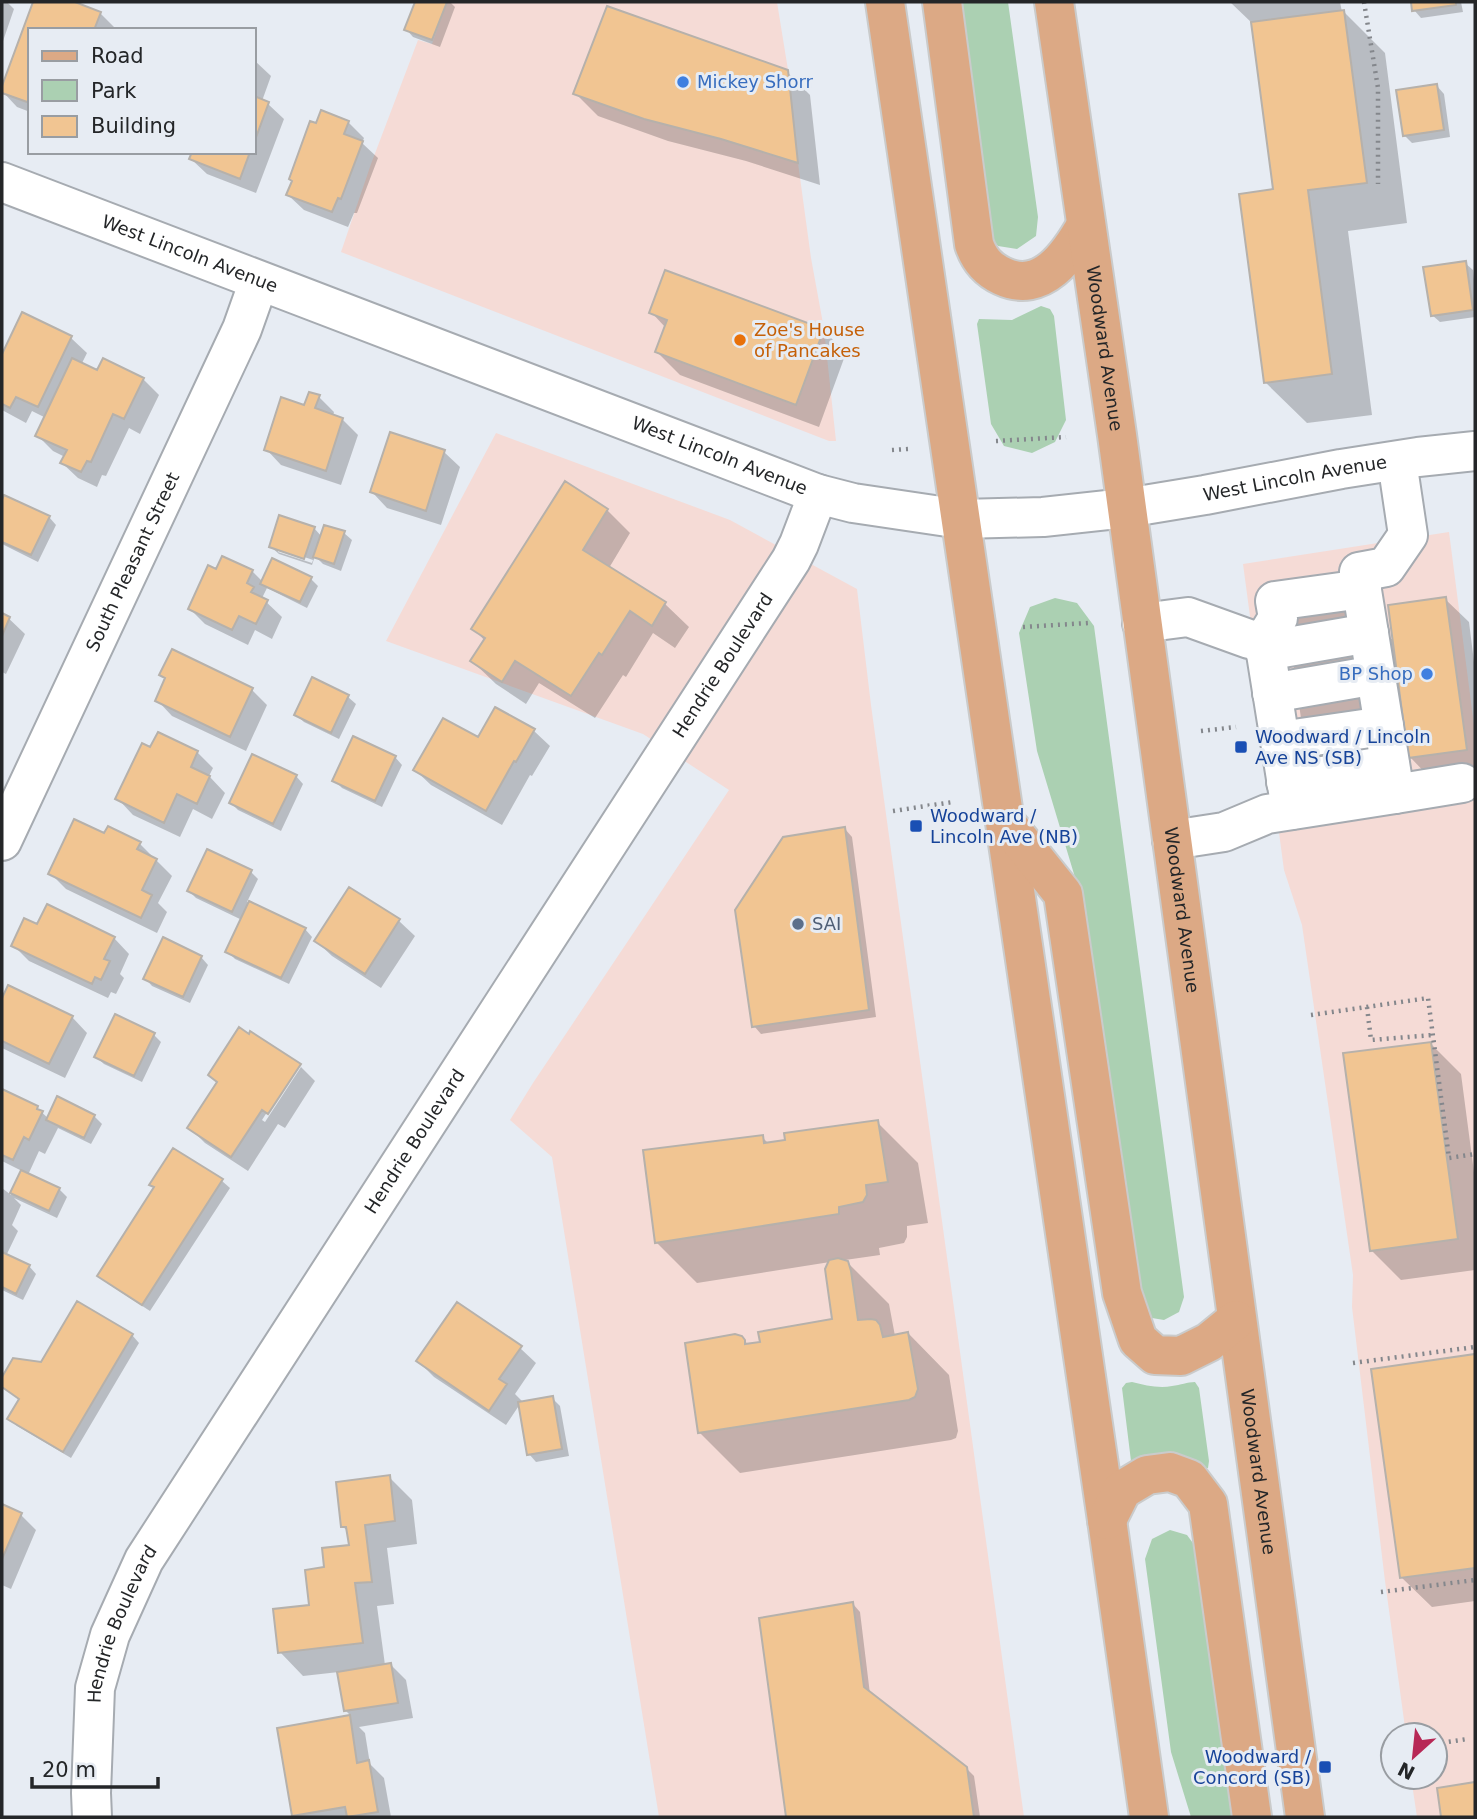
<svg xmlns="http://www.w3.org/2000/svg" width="1477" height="1819" font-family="'DejaVu Sans',sans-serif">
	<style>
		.commercial { fill: #f5dbd6 }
		.green { fill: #abd0b2 }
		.shadow { fill: #0003; fill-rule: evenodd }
		.building { fill: #f1c592; stroke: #b6b1ab; stroke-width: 2 }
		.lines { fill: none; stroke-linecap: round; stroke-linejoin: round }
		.minor-casing { stroke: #a6abb1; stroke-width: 42 }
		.major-casing { stroke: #cacbcb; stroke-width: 42 }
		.path { stroke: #84878c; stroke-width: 4.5; stroke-dasharray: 2 5; stroke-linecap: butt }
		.minor { stroke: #fff; stroke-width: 38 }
		.major { stroke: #dca985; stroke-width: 38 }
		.shop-dot { fill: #3f7fe0; stroke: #e7ecf3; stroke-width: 2.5 }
		.food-dot { fill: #e8710a; stroke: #e7ecf3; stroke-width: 2.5 }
		.transit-dot { fill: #1a4fb4; stroke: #e7ecf3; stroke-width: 2.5 }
		.service-dot { fill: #5c6f8a; stroke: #e7ecf3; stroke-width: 2.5 }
		.labels { text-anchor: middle; stroke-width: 6; stroke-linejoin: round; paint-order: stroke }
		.shop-label { font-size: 18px; fill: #366cbe; stroke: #e7ecf3; text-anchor: start }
		.street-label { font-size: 18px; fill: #242628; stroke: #e7ecf3 }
		.food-label { font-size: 18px; fill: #c56008; stroke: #e7ecf3; text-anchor: start }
		.transit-label { font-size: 18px; fill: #164399; stroke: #e7ecf3; text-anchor: start }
		.service-label { font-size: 18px; fill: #4e5e75; stroke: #e7ecf3; text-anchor: start }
	</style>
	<rect width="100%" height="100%" fill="#e7ecf3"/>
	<path class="commercial" d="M447,2H777L788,70L798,163L811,258L824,329L836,441H829L341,252L371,164L418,40L432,44Z
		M496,433L730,520L857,589L871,705L1024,1817H659L552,1157L510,1120L533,1083L729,790L643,734L386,641Z
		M1449,532L1475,733V1817H1417L1411,1777H1435V1735H1406L1385,1581L1352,1307L1353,1275L1302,925L1284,870L1243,564Z"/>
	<path class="green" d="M956,2H1008L1038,217L1036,236L1017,249L998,246L987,232Z
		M1041,306L1050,309L1054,316L1066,420L1055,442L1032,453L1004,446L991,424L977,324L979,319L1012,320Z
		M1055,598L1077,603L1094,626L1184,1297L1179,1312L1164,1320L1146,1317L1133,1302L1077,884L1037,751L1019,633L1030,607Z
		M1132,1382C1145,1385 1159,1389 1172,1386C1181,1385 1187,1382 1195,1382L1199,1388L1209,1461L1208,1468L1202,1469L1134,1468L1131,1461L1122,1388L1126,1383Z
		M1170,1530L1187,1535L1198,1550L1234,1817H1191L1171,1752L1145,1559L1152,1539Z"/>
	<path class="shadow" d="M2,2H7L14,9L2,44Z
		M35,2H70L100,13L116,29L30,30V112L17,107L2,91Z
		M417,2H450L455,7L440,47L413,37L406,29Z
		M1230,2H1340L1342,12H1344L1385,53L1407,223L1348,231L1372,415L1307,423L1265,382L1275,191L1253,24Z
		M1412,2H1461L1463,12L1421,18L1414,10Z
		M254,60L271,76L262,101L268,104L284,119L256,193L207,174L191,159L194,152H254Z
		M787,72L810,95L820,185L746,161L668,141L598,116L575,93Z
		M1437,86L1444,94L1450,137L1412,143L1404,135Z
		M348,122L364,138L362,143L378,158L357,213H354L348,227L304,210L288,195Z
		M1465,263L1473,270L1475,288V317L1440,322L1432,315Z
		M651,312L823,330L846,353L819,427L680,375L657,352L666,328Z
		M23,314L71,338L87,353L81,365L98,372L143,379L159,395L140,434L129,428L106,476L102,475L97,487L78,478L62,463L65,457L53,451L37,435L46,418L32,411L26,423L2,410V358Z
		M319,397L334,412L333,416L342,419L358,435L341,485L281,465L266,449L305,407Z
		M391,434L444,452L460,467L441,525L387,508L372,492Z
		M5,497L49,517L56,525L38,562L2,544V504Z
		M607,510L630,533L609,568L665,604L689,627L675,648L653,633L626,677L623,675L595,718L539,683L526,704L496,684L472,661L485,641L473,628Z
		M314,528L322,537L344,533L352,540L341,571L323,564L315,556L312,565L279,554L271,547ZM278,548L313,560L312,563L278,552Z
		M217,571H252L263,582L311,579L318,586L307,608L267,588L262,598L282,617L272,639L255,630L248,645L205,624L190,609Z
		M1346,597L1354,644L1392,639L1395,642L1445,599L1469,622L1475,670V774L1433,781L1410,757L1405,720L1367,727L1375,786L1311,789L1284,598Z
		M2,612L25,634L6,674L2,672Z
		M161,675L252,690L267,705L246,751L172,716L157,700L166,680Z
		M313,680L348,697L356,704L339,739L304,722L296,715Z
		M534,731L550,746L532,776L530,775L502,825L431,785L415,770Z
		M151,750L197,752L213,768L209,776L225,793L212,819L193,809L180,837L133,815L118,799Z
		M395,757L402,765L382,807L342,788L334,780Z
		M296,776L303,784L281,831L238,810L231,803Z
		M845,829L852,837L876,1017L761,1034L754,1026Z
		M105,835L140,844L172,876L158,903L167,912L157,933L66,889L50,873Z
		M251,872L258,879L247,902L305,929L312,937L289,984L235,959L227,951L242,920L196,898L189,891Z
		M349,889L399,921L415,936L381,988L332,956L316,941Z
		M38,926L114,938L129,954L120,974L124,978L116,994L111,992L108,998L29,961L13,945Z
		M201,957L208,965L190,1003L152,986L145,978Z
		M9,987L72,1017L87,1033L65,1078L2,1048V1002Z
		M251,1034L301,1066H297L262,1120L265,1122L301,1067L315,1081L285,1128L278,1124L248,1171L205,1143L190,1128Z
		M154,1035L161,1042L142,1082L104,1064L96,1057Z
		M1431,1044L1461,1074L1475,1180V1270L1401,1280L1371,1250Z
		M2,1091L37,1108L49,1119L94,1116L102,1124L91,1144L58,1128L45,1154L39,1151L28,1175L59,1189L67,1197L57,1218L14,1198L21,1205L12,1225L18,1231L6,1256L29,1266L36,1274L23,1300L2,1290V1188L11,1195L22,1171L2,1161Z
		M877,1122L918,1163L928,1223L907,1226V1237L904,1243L879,1248L880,1255L845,1260L889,1304L895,1336L908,1333L949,1375L958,1431L956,1438L951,1440L740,1473L699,1432L741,1338L749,1345L834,1320L830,1262L697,1283L656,1242L762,1137L769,1144Z
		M174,1150L222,1181L230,1188L150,1311L107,1283L99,1275L155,1188L152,1185Z
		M132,1335L139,1343L71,1458L17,1426L10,1419L21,1401L2,1386V1381L14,1360L42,1364Z
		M520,1348L536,1363L515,1394L522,1401L521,1403L552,1398L560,1406L569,1456L536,1462L529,1454L520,1404L506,1425L434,1377L418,1361Z
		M1475,1356V1601L1432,1607L1401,1577L1373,1370Z
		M389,1477L412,1500L417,1544L387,1548L394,1604L377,1606L385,1665L390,1664L406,1680L413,1718L359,1727L365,1733L370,1764L384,1778L391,1817H296L294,1815L279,1729L351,1716L345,1710L339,1672L303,1676L280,1652L311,1607L326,1568L351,1546L349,1532L343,1527Z
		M2,1506L21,1515L36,1530L11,1589L2,1585Z
		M853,1604L860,1612L870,1694L966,1768L974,1776L980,1817H788L761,1619Z"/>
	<path class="building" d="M33,2H75L101,12L94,30H30V103L2,93V86Z
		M415,2H447L432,40L404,30Z
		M1411,2H1456V5L1412,11Z
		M607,6L788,70L798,163L721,139L644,119L573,94Z
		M1344,10L1367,183L1308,190L1332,374L1264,383L1239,194L1273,189L1251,22Z
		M1437,84L1444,130L1403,136L1396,90Z
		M254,96L269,102L254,143Z
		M321,110L349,121L344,134L363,141L341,199L338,198L332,212L286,195L292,181L289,179L310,121L316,123Z
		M192,152H250L240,179L189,159Z
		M1466,261L1473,310L1431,316L1423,267Z
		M665,270L824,329L796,405L655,352L667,320L649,313Z
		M22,312L72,336L38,407L16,397L10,408L2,404V354Z
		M72,358L97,370L103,358L144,378L124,419L113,414L91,462L87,461L81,472L60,463L67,450L35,436Z
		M309,392L320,395L315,408L343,418L326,471L264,450L281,397L304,405Z
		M390,432L445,450L426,511L370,492Z
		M565,481L608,509L583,550L666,602L652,626L630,611L602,655L599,653L571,696L515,661L502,682L470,661L485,638L471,629Z
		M4,495L50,516L31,555L2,542V500Z
		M279,515L315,527L304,559L269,547Z
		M324,525L345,531L334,564L313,557Z
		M222,556L253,570L247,583L254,587L251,592L268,600L256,624L239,616L232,630L188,609L208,565L216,569Z
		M272,558L312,577L300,602L260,584Z
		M1446,597L1467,750L1408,758L1388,605Z
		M2,613L10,617L2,636Z
		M172,649L253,688L230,737L155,701L165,678L159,675Z
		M312,677L349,695L331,733L294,715Z
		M495,707L535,729L516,762L514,761L486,811L413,770L443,718L478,737Z
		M158,732L198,751L191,767L210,776L197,804L177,794L164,823L115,799L142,743L150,747Z
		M353,736L396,756L375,801L332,781Z
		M252,754L297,775L273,824L229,803Z
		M74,819L104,833L108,826L141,842L137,849L157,859L142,890L152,895L141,918L48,874Z
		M845,827L869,1010L752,1027L735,910L783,837Z
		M207,849L252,870L232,912L187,891Z
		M349,887L400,919L365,974L314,941Z
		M249,901L306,928L281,978L225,952Z
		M47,904L115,937L104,959L110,961L101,980L95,977L92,984L11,946L24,918L37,924Z
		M163,937L202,956L183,997L143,979Z
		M8,985L73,1016L49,1064L2,1041V998Z
		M115,1014L155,1033L134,1076L94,1057Z
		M239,1027L249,1034L250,1031L301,1064L268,1114L262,1110L231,1157L187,1128L217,1082L208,1075Z
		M1431,1042L1458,1239L1370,1251L1343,1053Z
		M2,1089L38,1106L37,1109L43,1111L29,1140L24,1137L13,1160L2,1155Z
		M57,1096L95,1115L84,1138L46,1120Z
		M878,1120L888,1182L866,1185L867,1195L863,1202L839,1207V1214L655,1243L643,1150L763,1135L764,1143L785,1140L784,1133Z
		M173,1148L223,1179L142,1305L97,1276L154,1187L149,1185Z
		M21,1170L60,1188L49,1211L10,1193Z
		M2,1252L30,1265L16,1294L2,1287Z
		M838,1258L848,1261L851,1271L858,1320L871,1319L876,1320L880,1325L883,1337L908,1332L918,1389L915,1397L909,1400L698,1433L685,1343L735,1334L742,1336L745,1340V1344L760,1342L758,1332L832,1319L825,1269L829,1260Z
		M77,1301L133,1334L63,1452L7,1419L19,1399L2,1387V1377L13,1358L41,1362Z
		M457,1302L522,1346L499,1379L507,1384L489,1411L416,1361Z
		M1475,1354V1568L1400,1578L1371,1369Z
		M553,1396L562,1449L527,1455L518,1402Z
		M390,1475L395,1521L365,1525L372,1582L355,1583L363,1643L278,1653L273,1609L309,1605L305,1570L324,1567L322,1548L349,1545L346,1527H341L336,1482Z
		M2,1504L22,1513L2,1559Z
		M853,1602L864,1687L967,1767L974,1817H786L759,1618Z
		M391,1663L398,1703L344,1711L337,1672Z
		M350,1715L357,1763L369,1760L378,1812L347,1817L345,1807L292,1816L277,1728Z
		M1475,1782V1817H1441L1437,1788Z"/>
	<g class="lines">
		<defs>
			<g id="minor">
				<path id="s1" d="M2,182C274,287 547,388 818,494L853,503L961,519L1043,517L1126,508L1205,495L1341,469L1418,457L1475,451"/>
				<path d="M1142,623L1188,617L1249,639L1264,641L1278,618L1275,601L1362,589"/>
				<path d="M1264,641L1291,810"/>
				<path d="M1265,651L1369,633"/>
				<path d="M1272,693L1376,675"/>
				<path d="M1280,741L1384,726"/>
				<path d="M1286,782L1390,765"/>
				<path d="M1395,794L1462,783"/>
				<path d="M1172,840L1224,832L1267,814L1395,794L1359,572L1386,567L1408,535L1397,461"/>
				<path id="s2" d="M2,841L242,329L259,281"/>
				<path id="s3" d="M92,1817L91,1793L95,1688L110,1635L144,1560L791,560L799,544L818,494"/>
			</g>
			<g id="major">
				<path d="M885,2L1107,1520L1149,1817"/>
				<path d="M942,2L974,244C979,259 987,269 1002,276C1042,295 1069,255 1086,225"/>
				<path id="s4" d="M1054,2L1117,435L1305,1817"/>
				<path d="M1007,824L1063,894L1122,1293L1138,1340L1155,1355L1181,1356L1209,1342L1236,1320"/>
				<path d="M1107,1520L1122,1490L1147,1475L1170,1472L1189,1479L1208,1504L1252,1817"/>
			</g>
		</defs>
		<use href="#minor" class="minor-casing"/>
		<use href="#major" class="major-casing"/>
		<path class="path" d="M1364,2L1378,88V184
			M996,441L1066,437
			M892,450L908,449
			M1023,627L1088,623
			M1201,731L1236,727
			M893,811L953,802
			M1367,1007L1371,1040L1433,1035
			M1311,1015L1428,998L1449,1158L1475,1154
			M1353,1363L1475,1347
			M1381,1592L1475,1580
			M1435,1744L1467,1739"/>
		<use href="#minor" class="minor"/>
		<use href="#major" class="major"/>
	</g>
	<g class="shop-dot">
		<circle cx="683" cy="82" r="7"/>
		<circle cx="1427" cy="674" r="7"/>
	</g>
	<circle class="food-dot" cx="740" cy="340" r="7"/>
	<g class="transit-dot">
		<rect x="1234" y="740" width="14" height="14" rx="3.5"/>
		<rect x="909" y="819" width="14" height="14" rx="3.5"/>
		<rect x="1318" y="1760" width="14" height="14" rx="3.5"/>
	</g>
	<circle class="service-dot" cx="798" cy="924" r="7"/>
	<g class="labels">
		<g class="shop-label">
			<text x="697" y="88">Mickey Shorr</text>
			<text x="1413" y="680" text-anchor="end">BP Shop</text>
		</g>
		<g class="street-label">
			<text dy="6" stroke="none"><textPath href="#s1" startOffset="201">West Lincoln Avenue</textPath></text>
			<text dy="6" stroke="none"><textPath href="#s4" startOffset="350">Woodward Avenue</textPath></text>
			<text dy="6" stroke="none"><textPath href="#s1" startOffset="768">West Lincoln Avenue</textPath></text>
			<text dy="6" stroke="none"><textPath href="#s1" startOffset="1356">West Lincoln Avenue</textPath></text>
			<text dy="6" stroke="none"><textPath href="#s2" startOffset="308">South Pleasant Street</textPath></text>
			<text dy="6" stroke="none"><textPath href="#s3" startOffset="1332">Hendrie Boulevard</textPath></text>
			<text dy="6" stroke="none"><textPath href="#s4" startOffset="917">Woodward Avenue</textPath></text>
			<text dy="6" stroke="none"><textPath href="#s3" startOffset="765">Hendrie Boulevard</textPath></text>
			<text dy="6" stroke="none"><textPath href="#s4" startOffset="1484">Woodward Avenue</textPath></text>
			<text dy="6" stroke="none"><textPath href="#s3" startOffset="198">Hendrie Boulevard</textPath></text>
		</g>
		<g class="food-label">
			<text x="754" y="336">Zoe's House<tspan x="754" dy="21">of Pancakes</tspan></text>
		</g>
		<g class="transit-label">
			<text x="1255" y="743">Woodward / Lincoln<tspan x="1255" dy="21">Ave NS (SB)</tspan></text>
			<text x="930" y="822">Woodward /<tspan x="930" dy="21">Lincoln Ave (NB)</tspan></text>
			<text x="1311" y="1763" text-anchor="end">Woodward /<tspan x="1311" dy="21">Concord (SB)</tspan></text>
		</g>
		<g class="service-label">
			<text x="812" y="930">SAI</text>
		</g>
	</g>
	<rect width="1477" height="1819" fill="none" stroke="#242628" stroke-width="7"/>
	<rect x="28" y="28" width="228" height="126" fill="#e7ecf3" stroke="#999da2" stroke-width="2"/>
	<rect x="42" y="51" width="35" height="10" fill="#dca985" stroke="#999da2" stroke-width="2"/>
	<text x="91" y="63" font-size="21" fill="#242628">Road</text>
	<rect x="42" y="80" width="35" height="21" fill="#abd0b2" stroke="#999da2" stroke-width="2"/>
	<text x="91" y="98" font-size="21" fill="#242628">Park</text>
	<rect x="42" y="116" width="35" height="21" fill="#f1c592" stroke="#999da2" stroke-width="2"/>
	<text x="91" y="133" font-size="21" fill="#242628">Building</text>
	<g transform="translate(1414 1756) rotate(207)"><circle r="33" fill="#e7ecf3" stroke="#999da2" stroke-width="2"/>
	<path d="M0-5L12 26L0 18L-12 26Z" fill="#b72856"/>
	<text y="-10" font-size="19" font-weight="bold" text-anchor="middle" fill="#242628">N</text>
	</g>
	<path d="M32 1777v10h126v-10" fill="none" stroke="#242628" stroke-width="3.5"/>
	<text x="42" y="1777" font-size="21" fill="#242628" stroke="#e7ecf3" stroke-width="5" paint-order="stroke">20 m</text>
</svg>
